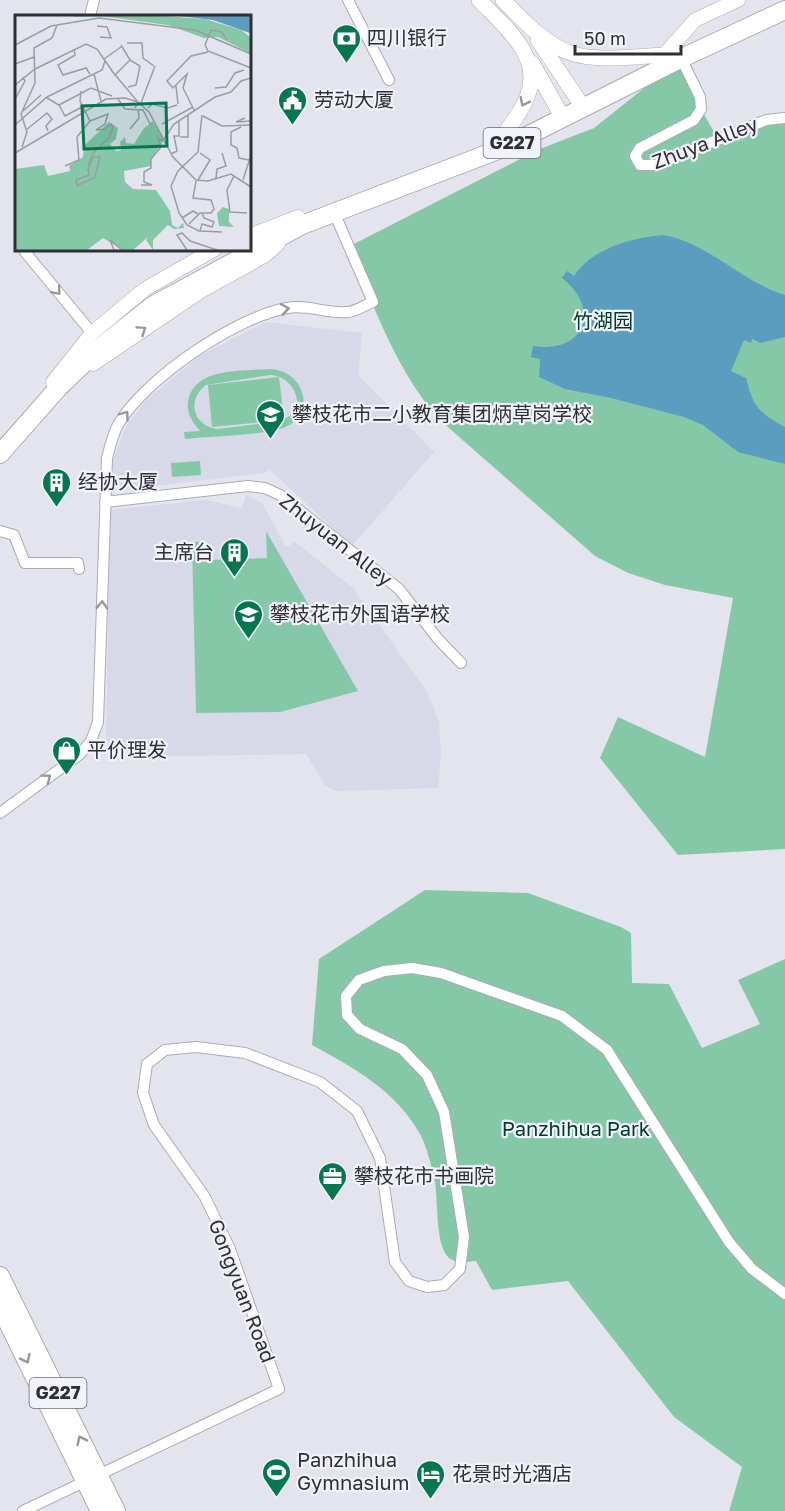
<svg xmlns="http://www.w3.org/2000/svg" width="785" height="1511" font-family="'Golos Text','Noto Sans SC',sans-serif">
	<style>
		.built { fill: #d7d8e8 }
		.green { fill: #85c8a8; fill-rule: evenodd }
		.water { fill: #5b9dbf }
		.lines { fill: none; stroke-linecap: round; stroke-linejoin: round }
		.minor-casing { stroke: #aaabb4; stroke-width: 12 }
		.tertiary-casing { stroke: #aaabb4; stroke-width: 15 }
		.secondary-casing { stroke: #aaabb4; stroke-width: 16 }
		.trunk-casing { stroke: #aaabb4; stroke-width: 20 }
		.minor { stroke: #fff; stroke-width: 10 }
		.tertiary { stroke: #fff; stroke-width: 14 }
		.secondary { stroke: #fff; stroke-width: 15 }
		.trunk { stroke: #fff; stroke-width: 18 }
		.oneway { stroke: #979899 }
		.labels { text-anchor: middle; stroke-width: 4.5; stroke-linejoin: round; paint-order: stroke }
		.shield { fill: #f1f2fc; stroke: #696a6f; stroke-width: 1.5 }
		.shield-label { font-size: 18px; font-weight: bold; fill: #2f3033 }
		.poi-label { font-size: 20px; fill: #2f3033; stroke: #f1f2fc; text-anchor: start }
		.street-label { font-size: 20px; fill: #2f3033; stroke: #f1f2fc }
		.park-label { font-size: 20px; fill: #003c28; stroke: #f1f2fc }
		.inset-road { fill: none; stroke: #9c9ca3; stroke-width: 1.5 }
		.view { fill: #067651; fill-opacity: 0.15; stroke: #067651; stroke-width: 3 }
		.inset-edge { fill: none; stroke: #2f3033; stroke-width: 3 }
	</style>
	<rect width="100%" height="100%" fill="#e4e4ee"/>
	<path class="built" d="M266,322L362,333L358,375L434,452L352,546L269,469L265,473L112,491L113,460L125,428L145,401L201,355Z
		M246,495L262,503L286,547L295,542L353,588L428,693L439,722L441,756L438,788L336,791L325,785L306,754L132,757L120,743L106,742L110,510L205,500L242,508Z"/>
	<path class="green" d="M682,58L701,109L718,139L785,118V849L678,855L600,758L618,717L705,757L733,598L665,585L628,573L595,556L441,421C396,372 375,307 348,247L540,149L594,128Z
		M270,369C305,370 318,416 283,428C257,436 213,436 185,439L184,432L200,431C191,421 185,411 189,397C198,367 245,371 270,369ZM270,375C294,376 309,408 284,419L279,377L208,385L212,427L283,420L281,421L218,429C193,426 186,400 206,385Z
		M200,461L201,475L172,477L171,463Z
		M266,531L358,691L280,712L196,713L192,542H209L210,560L267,558Z
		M425,890L528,893L621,927L631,933L632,983L669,984L702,1048L760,1024L738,980L785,959V1511H729L742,1467L674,1417L568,1281L492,1290L476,1261C467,1262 457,1264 449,1258C435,1246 438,1200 435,1182C432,1168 427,1147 420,1134C396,1091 353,1067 312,1045L319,959Z"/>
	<path class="water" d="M663,235C709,243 740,281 785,295V337L761,343L752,339L751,343L744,340L731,371L746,378C753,407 759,413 785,427V464L738,452L703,425L684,417L611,398L565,389L539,377L540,359L531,357L533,346C585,354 602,309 562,278L567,271L574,276C592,248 632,238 663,235Z"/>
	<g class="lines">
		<defs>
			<path id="minor" d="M348,0L389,80
				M90,16L94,0
				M679,54L700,97L701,109L694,120L640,148L635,156L640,165H656L766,120L785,118
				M26,249L25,252L92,333
				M105,502L248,486L265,488L280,495L399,589L438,639L461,663
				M0,531L14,535L25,563H78L79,569
				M0,813L79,755L91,741L98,722L107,458C110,446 113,433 119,423C146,378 236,317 287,308C307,304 327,314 347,312C355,312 365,305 373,302L333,210
				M23,1511L279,1389L230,1249L205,1197L154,1125L143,1093L147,1064L165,1050L196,1047L245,1053L320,1082L357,1111L380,1158L395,1262L409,1281L427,1287L444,1285L460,1269L464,1237L444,1112L427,1075L402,1049L360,1029L347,1015L346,996L359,980L384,971L412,968L441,973L562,1016L607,1050L729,1242L752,1269L785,1294"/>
			<path id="tertiary" d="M664,55L695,20L738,0
				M249,236L298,217
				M93,364L201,291L264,256L278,244
				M53,382L92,333L145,289L215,249"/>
			<path id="secondary" d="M479,0C504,26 544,57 527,97C521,113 509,127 500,140
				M503,0C565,65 577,61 664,55
				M538,40L583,107
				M532,63L563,118"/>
			<path id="trunk" d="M0,454L59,387L103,345L152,306L302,225L503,148L682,58L785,10
				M0,1276L116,1511
				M0,1306L100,1511"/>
		</defs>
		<use href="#minor" class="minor-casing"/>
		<use href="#tertiary" class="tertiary-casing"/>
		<use href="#secondary" class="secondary-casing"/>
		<use href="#trunk" class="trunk-casing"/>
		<use href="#minor" class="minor"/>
		<use href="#tertiary" class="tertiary"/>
		<use href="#secondary" class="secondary"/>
		<use href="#trunk" class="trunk"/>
	</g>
	<defs><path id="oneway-chevron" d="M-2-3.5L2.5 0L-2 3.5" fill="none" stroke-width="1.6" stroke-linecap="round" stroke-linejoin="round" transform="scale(1.5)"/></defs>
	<g class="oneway">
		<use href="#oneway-chevron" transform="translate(524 102) rotate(117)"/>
		<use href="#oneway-chevron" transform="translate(57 291) rotate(50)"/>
		<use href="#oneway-chevron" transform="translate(285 309) rotate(-9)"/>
		<use href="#oneway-chevron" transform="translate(142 330) rotate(-34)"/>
		<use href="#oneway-chevron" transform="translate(125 415) rotate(-54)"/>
		<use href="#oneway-chevron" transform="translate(102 605) rotate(-88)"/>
		<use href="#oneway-chevron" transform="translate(47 778) rotate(-37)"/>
		<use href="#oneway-chevron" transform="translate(26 1359) rotate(64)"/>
		<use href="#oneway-chevron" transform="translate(81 1440) rotate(-116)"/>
	</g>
	<defs>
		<symbol id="bank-pin" viewBox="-11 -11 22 30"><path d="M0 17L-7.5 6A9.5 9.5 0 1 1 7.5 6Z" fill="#067651" stroke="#f1f2fc"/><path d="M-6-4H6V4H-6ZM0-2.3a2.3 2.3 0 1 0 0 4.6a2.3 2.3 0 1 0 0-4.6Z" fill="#fff"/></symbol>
		<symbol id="civic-pin" viewBox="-11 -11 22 30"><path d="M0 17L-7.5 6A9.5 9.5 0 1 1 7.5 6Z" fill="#067651" stroke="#f1f2fc"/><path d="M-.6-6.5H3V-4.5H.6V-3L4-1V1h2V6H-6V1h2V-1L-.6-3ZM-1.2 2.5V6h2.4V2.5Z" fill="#fff"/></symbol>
		<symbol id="school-pin" viewBox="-11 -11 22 30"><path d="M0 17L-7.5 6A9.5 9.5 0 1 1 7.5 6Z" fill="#067651" stroke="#f1f2fc"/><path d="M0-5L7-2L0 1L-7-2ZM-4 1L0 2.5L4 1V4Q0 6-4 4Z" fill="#fff"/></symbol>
		<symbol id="building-pin" viewBox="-11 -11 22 30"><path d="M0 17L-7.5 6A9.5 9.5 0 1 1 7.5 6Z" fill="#067651" stroke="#f1f2fc"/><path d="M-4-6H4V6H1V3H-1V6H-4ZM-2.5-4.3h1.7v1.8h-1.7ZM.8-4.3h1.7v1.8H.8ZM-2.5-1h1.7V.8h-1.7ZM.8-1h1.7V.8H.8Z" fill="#fff"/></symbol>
		<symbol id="shop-pin" viewBox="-11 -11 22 30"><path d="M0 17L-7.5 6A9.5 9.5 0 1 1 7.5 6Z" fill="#067651" stroke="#f1f2fc"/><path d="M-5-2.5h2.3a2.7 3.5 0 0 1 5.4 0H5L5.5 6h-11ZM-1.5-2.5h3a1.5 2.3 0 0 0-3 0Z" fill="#fff"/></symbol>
		<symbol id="office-pin" viewBox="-11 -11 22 30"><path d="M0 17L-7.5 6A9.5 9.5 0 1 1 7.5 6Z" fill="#067651" stroke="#f1f2fc"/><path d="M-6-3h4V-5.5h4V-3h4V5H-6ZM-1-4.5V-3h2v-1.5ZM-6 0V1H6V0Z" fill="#fff"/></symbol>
		<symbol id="stadium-pin" viewBox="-11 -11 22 30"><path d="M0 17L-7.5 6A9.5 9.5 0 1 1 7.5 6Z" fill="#067651" stroke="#f1f2fc"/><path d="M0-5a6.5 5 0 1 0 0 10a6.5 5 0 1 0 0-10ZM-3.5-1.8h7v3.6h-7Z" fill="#fff"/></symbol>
		<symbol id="hotel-pin" viewBox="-11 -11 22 30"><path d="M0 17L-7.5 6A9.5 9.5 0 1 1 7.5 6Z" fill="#067651" stroke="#f1f2fc"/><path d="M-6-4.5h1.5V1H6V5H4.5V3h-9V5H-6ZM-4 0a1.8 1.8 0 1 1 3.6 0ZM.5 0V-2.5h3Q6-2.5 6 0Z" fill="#fff"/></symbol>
	</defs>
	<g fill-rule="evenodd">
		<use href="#bank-pin" x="330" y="22" width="33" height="45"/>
		<use href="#civic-pin" x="276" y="84" width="33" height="45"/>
		<use href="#school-pin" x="254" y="398" width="33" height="45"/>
		<use href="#building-pin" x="40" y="466" width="33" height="45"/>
		<use href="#building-pin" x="218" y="536" width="33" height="45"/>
		<use href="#school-pin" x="232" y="598" width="33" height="45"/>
		<use href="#shop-pin" x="50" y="734" width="33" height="45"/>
		<use href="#office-pin" x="316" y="1160" width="33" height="45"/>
		<use href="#stadium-pin" x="260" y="1456" width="33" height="45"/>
		<use href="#hotel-pin" x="414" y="1458" width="33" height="45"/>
	</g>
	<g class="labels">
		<g class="shield">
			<rect x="483.5" y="128" width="57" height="30" rx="4.5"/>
			<rect x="29.5" y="1378" width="57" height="30" rx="4.5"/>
		</g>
		<g class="shield-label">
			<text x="512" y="149">G227</text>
			<text x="58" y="1399">G227</text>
		</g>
		<g class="poi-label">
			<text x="367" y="45">四川银行</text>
			<text x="314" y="107">劳动大厦</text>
			<text x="292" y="421">攀枝花市二小教育集团炳草岗学校</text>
			<text x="78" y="489">经协大厦</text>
			<text x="214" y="559" text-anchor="end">主席台</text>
			<text x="270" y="621">攀枝花市外国语学校</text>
			<text x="87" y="757">平价理发</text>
			<text x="354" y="1183">攀枝花市书画院</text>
			<text x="297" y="1467">Panzhihua<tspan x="297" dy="23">Gymnasium</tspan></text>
			<text x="452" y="1481">花景时光酒店</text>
		</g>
		<g class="street-label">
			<text transform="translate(705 143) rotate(-21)" y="7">Zhuya Alley</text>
			<text transform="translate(336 540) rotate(38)" y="7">Zhuyuan Alley</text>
			<text transform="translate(242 1291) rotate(69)" y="7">Gongyuan Road</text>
		</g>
		<g class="park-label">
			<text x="603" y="328">竹湖园</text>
			<text x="576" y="1136">Panzhihua Park</text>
		</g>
	</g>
	<g transform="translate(15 15)">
		<rect width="236" height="236" fill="#e4e4ee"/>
		<path d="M61,1H148L190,4L226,15L235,22V38L203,22L189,23L153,10L86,1L58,2ZM94,107L103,113L101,124L95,129L101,136L106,135L105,127L110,122L111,128L119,129L129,113L138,107L149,125L136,144V151L109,156L110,167L118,174L141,175L155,196L157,210L163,213L168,208L169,213L159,214L153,210L138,225V235L131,225L133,222L118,235H108L88,223L72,235H0V154L29,150L33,161L55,156L54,151L68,142L69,131ZM208,192L214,194V207L219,212L204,211L202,198Z" fill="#85c8a8"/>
		<path d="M165,1H235V18L198,5Z" fill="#5b9dbf"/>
		<path class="inset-road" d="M82,11L92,12L96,23L85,22M112,28H127L128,43L139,51M0,30L36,11L84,3L180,15L236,39M190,30L193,36L236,53M190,30L196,15L207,17L212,25M59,34L60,40L43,50L48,60L71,53L75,59M89,44L106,32M0,49L19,42M96,55L123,87L120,93M79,59L86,86M100,60L115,45L106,30M0,70L20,54L71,29L82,34L100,60M161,71L163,89M113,72L121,70L125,51L115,45M200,73L211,72L220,58L229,55M66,76L65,86L75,106L93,99L90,109L81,115L90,114L96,109L98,112L94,123L78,138L75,145L73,153L74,160L61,165L62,171L80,162L85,142H78L74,152M32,83L44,90L50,101L67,92M0,84L10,66L8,62M103,84L110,94L128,95L135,109L138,107M126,88L140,51M44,90L76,73L97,81M133,93L137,89L153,93L162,90M179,95L168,73L172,59L158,73L152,66L176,41L193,37M8,96L26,80M187,100L183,137L163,156L156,171L164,198L172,210L184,216L207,217M188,101L207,111L236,110M230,103L221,107L236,106M147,109L178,92M0,110L32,82L87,55L90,46M226,112L216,117V130L222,133L224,143L234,145M115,114L124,103L123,94M11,115L32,98L37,104L31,111L33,116M165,122H173V100M149,124L159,109L200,82L216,77L226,66L236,63M7,132L12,117L6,99L20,68L19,33L37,23L42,10M0,138L91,84L110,83L123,87L134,97L158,142L181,165L193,166L216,159L236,172M156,139L162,136L159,121H164V105M50,151L64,145L62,122L75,106M219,161L212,175L215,197L232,198M201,163L202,154L211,151L207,138M183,165L195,145L185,138M228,165L236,140M126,170H137L129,167V157L136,153V144L146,132L143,123L148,126M236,195V215M167,203L178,196L183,199M174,209L185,198H196L199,194L196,185L178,183L181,166M185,216L187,209L197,212L199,207L189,203L187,198M175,226L202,235M99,235L95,225L107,235M172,235L162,220L167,218L175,226"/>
		<path class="view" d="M151,88L152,131L69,134L67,91Z"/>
		<rect width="236" height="236" class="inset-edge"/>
	</g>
	<path d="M575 45v9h106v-9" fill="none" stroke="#2f3033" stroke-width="3"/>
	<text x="584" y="45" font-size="18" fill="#2f3033" stroke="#f1f2fc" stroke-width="4.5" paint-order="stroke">50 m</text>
</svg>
